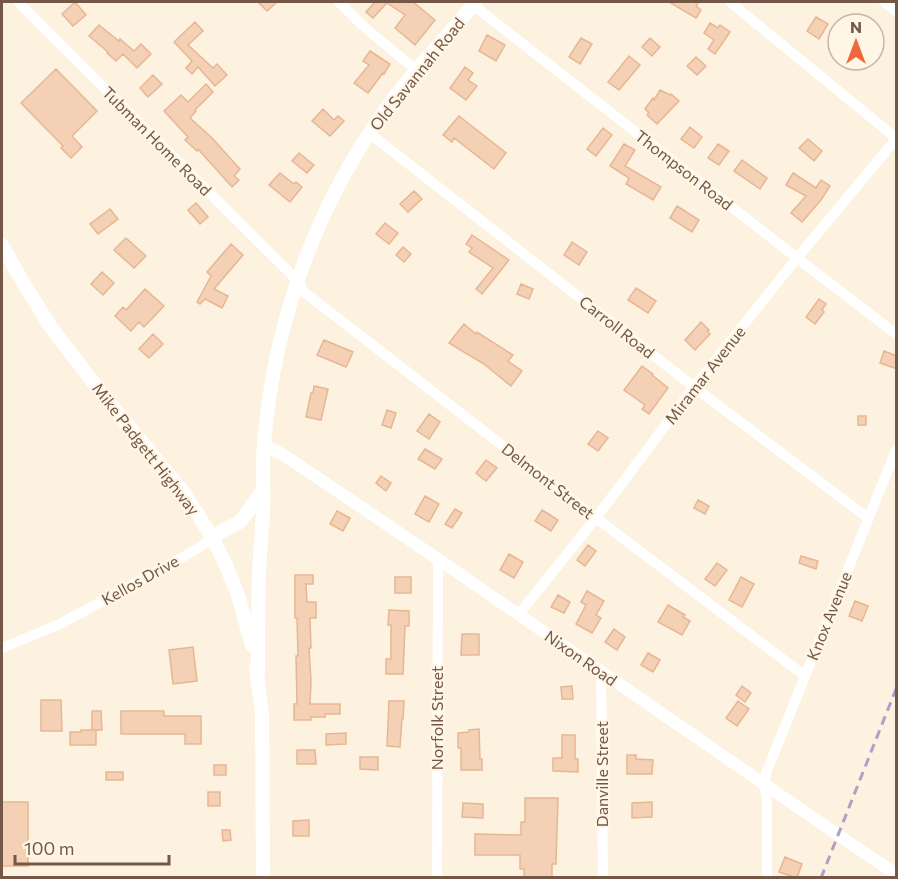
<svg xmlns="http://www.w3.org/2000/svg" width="898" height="879" font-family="Commissioner,sans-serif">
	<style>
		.building { fill: #f4d0b5; stroke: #e7b695; stroke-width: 1.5 }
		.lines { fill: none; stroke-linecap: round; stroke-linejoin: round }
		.minor { stroke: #fff; stroke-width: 10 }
		.tertiary { stroke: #fff; stroke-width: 12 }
		.secondary { stroke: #fff; stroke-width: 14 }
		.rail { stroke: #b49ec6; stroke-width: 3; stroke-dasharray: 9 6; stroke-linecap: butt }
		.labels { text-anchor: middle; stroke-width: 4.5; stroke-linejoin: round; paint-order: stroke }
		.street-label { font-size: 16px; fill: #745746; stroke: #fff6e6 }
	</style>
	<rect width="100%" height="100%" fill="#fdf2df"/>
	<path class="building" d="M75,2L86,15L73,26L62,14Z
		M258,2H277L267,11Z
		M375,2H413L435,20L415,45L395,28L405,15L387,3L373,18L366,12Z
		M669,2H699L696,6L701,10L696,18Z
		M816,17L828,24L819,39L807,31Z
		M195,22L203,31L188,45L213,68L217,64L227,75L215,86L198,67L192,74L186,68L192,61L174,42Z
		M710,23L718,28L720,25L730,32L715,54L708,49L714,40L704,33Z
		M99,25L119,41L120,39L134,51L141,44L151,54L137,68L123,54L116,61L107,53L108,52L89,36Z
		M487,35L505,45L496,61L479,51Z
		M581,38L592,44L580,64L569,57Z
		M650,38L660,47L652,56L642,47Z
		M370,51L390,64L384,74L383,73L368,93L354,83L369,65L363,61Z
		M629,56L640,65L619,90L608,82Z
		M696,57L706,66L697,75L687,66Z
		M465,67L473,73L468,80L477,86L466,100L450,88Z
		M56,69L97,111L72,136L82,147L71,158L61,148L63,146L21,103Z
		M153,75L162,84L148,97L140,88Z
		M206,84L213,92L195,110L196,111L190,118L212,138L240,169L234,176L239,180L232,187L198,149L197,151L185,140L188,137L164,111L181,95L188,102Z
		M660,90L670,95L671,94L679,101L657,124L647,115L649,113L645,109L653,98L654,100Z
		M323,109L334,120L338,116L344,121L330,136L312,121Z
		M459,116L506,153L494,169L454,138L452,142L443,135Z
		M690,127L702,137L694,148L681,139Z
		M603,128L612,135L596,156L587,149Z
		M808,139L822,151L814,161L799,148Z
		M624,144L635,150L625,166L661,187L653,200L626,184L629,178L610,166Z
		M718,144L729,151L719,165L708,158Z
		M299,153L314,165L307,173L292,161Z
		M742,160L767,178L760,189L734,171Z
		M280,173L294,184L296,182L302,187L290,202L269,185Z
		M793,173L816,188L821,180L830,186L821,200L802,222L791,213L806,196L786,185Z
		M414,191L422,199L408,212L400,204Z
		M196,203L208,217L200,224L188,210Z
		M677,206L699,220L692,232L670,218Z
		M110,209L118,219L98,234L90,224Z
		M385,223L398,233L389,244L376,234Z
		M472,235L509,260L482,294L476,289L493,268L469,252L472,248L466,244Z
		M126,238L146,256L134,268L114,250Z
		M572,242L587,252L579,265L564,255Z
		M231,244L243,255L214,289L228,296L222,308L205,299L200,304L197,302L211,276L207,272Z
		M403,247L411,254L404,262L396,255Z
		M102,272L114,283L103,295L91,284Z
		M521,284L533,289L529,299L517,294Z
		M636,288L656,301L648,313L628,300Z
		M145,289L164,306L144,327L139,322L131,331L115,316L123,307L126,310Z
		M819,299L826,304L822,310L824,312L815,324L806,317Z
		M701,322L709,330L707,331L710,334L695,350L685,340Z
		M464,324L476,334L477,332L513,355L508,361L522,371L511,386L484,364L449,343Z
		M153,334L163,344L149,358L139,349Z
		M324,340L353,352L346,367L317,355Z
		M884,351L897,356V369L880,363Z
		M642,366L653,374L652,375L668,388L649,414L642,409L645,405L624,390Z
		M314,386L328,389L321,420L306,417L311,393H313Z
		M387,410L396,413L391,428L382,425Z
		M429,414L440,422L429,439L417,431Z
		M858,416H866V425H858Z
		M598,431L608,438L598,451L588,444Z
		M425,449L442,459L435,469L418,459Z
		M486,460L497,468L486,481L476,473Z
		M381,476L391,483L386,491L376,483Z
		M425,496L439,504L429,522L415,514Z
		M698,500L709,506L705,514L694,508Z
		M455,509L462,513L452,528L445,524Z
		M542,510L558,520L551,531L535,521Z
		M337,511L350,518L343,531L330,524Z
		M588,545L596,551L585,566L577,560Z
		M509,554L523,562L514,578L500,570Z
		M801,556L818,561L816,569L799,563Z
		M717,563L727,570L715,586L705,579Z
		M295,575H313V584H306L307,602H316V618H310L311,648H309L311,681L310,704H340V714H325V717H311V720H294V704H297L296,656H298L297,618H295Z
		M395,577H411V593H395Z
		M741,577L754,584L742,607L729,600Z
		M587,591L604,601L596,615L601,618L592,633L576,624L586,605L581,602Z
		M558,595L570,602L564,613L551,607Z
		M855,601L868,606L862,621L849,616Z
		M668,605L685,615L683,617L690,621L682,635L658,622Z
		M389,610L409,611V626H405L403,674H386V659H391V625H388Z
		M614,629L625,637L617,650L605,642Z
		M462,634H479V655H461Z
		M193,647L197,681L173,684L169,650Z
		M648,653L660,660L653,672L641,665Z
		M572,686L573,699H562L561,687Z
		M742,686L751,693L745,702L736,695Z
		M41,700H61L62,731H41Z
		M389,701H404L403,719H402L400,747L387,746Z
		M738,701L749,709L737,726L726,718Z
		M92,711H101L102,730H92Z
		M121,711H164V716H201V744H185V734H121Z
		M479,729L480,759H482V770H461V748H458V733L469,732V730Z
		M81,730H96V745H70V732H81Z
		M346,733V744L326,745V734Z
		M562,735H575V759H578V772L553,771V758H562Z
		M297,750H315L316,764H297Z
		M627,755H636V759L653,760L652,774H627Z
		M360,757H378V770L360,769Z
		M214,765H226V775H214Z
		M106,772H123V780H106Z
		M208,792H220V806H208Z
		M525,798H558L556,864H552V878H524V869H520V855H475V834L521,835V822H525Z
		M2,802H28V866H2Z
		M652,802V817L632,818V803Z
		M463,803L483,804V818L462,817Z
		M309,820V836H293V821Z
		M222,830H230L231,840L223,841Z
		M785,857L802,864L797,878L779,872Z"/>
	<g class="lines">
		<path class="minor" d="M18,2L297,280L304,292L596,518L805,676
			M339,2L362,25L417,71
			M730,2L896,138
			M884,2L896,11
			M473,5L797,258L896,334
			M369,133L694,387L868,518
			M519,614L596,518L694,387L797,258L896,139
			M2,648L60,624L174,562L200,547L212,537
			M601,671L603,878
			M437,878L438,559
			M767,878V802L764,784L767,771L896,450"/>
		<path class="tertiary" d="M263,445L282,454L306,470L438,559L838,835L896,874"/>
		<path class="secondary" d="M2,245L21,279L50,326L103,395L184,493L212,537L225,563L238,595L252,645
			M212,537L241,521L263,490
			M256,667L262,715L263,878
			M258,675C258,641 258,606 259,571C260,551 262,531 263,512C264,489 262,466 264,443C273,333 309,225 370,132C400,85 440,44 476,2"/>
		<path class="rail" d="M821,878L896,689"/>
	</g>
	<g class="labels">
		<g class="street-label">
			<text transform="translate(417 74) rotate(-51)" y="6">Old Savannah Road</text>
			<text transform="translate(157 141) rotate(45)" y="6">Tubman Home Road</text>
			<text transform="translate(684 170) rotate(38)" y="6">Thompson Road</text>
			<text transform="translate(617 327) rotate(38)" y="6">Carroll Road</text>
			<text transform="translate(705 375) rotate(-52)" y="6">Miramar Avenue</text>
			<text transform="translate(146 449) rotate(52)" y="6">Mike Padgett Highway</text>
			<text transform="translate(548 481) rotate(38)" y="6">Delmont Street</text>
			<text transform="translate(140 580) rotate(-29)" y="6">Kellos Drive</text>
			<text transform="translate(829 616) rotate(-68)" y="6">Knox Avenue</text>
			<text transform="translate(581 658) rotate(35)" y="6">Nixon Road</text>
			<text transform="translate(437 718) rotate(-90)" y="6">Norfolk Street</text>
			<text transform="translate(602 774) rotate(-90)" y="6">Danville Street</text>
		</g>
	</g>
	<rect width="898" height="879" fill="none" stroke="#745746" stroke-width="6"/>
	<g transform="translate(856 42)"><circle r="28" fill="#fff6e6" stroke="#c7b6a6" stroke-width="1.5"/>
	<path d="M0-4.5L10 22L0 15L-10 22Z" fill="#ee693d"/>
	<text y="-9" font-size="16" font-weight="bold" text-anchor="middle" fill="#745746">N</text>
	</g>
	<path d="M15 855v9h154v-9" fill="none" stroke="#745746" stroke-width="3"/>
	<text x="24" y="855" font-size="18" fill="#745746" stroke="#fff6e6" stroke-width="4.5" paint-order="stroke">100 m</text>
</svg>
